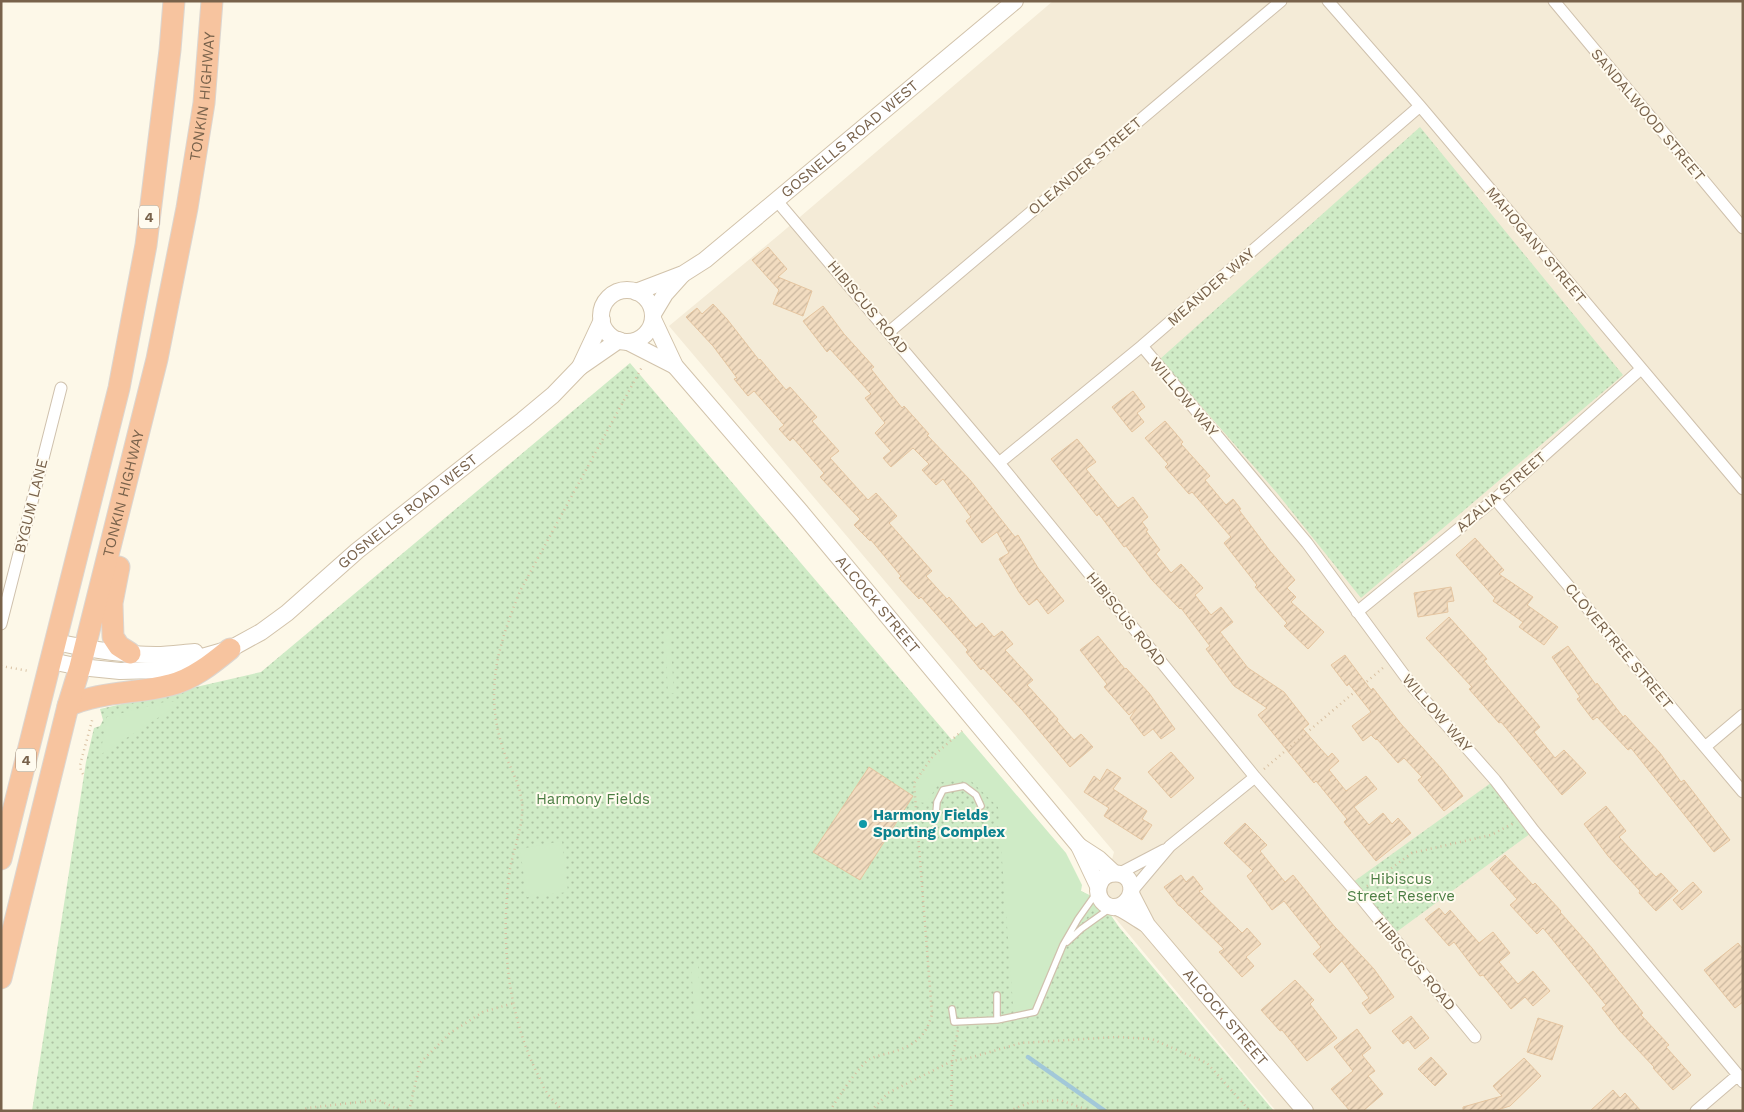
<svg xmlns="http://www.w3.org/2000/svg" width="1744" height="1112" font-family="'Work Sans',sans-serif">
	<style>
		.residential { fill: #f4ebd7 }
		.grass { fill: url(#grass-dots) }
		.garden { fill: #cfebc6 }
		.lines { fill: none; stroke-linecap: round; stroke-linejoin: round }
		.stream { stroke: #a2c8d9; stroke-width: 4.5 }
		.building { fill: url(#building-hatch); stroke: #e5c5a0 }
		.lane-casing { stroke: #cfc1ad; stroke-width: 8 }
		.street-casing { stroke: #cfc1ad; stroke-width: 13 }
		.secondary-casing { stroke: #d2c3ab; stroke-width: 18 }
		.highway-casing { stroke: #dcd6d0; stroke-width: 23 }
		.path { stroke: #d8c0a2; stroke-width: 2.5; stroke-dasharray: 1 4; stroke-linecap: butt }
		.lane { stroke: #fff; stroke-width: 5.5 }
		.street { stroke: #fff; stroke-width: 11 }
		.secondary { stroke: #fff; stroke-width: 16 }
		.highway { stroke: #f7c49f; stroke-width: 21 }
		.culture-dot { fill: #0f9aa8; stroke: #fffbef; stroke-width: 2 }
		.labels { text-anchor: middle; stroke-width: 4; stroke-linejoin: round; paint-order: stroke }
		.shield { fill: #fffbef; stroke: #a0907c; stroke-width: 1 }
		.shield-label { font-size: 14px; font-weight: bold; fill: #78624b }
		.street-label { font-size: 15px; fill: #78624b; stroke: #fffbef }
		.park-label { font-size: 15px; fill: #4b7e43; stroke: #fffbef }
		.culture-label { font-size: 15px; font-weight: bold; fill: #0d838f; stroke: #fffbef; text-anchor: start }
	</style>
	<defs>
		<pattern id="grass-dots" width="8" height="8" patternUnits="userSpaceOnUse" patternTransform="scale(1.25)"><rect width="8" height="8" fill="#cfebc6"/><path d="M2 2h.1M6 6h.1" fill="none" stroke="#adc2a3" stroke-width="1.8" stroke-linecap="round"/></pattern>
		<pattern id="building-hatch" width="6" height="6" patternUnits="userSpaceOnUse" patternTransform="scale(1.25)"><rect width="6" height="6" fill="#f2dcc0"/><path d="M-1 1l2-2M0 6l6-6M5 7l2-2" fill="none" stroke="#c9b69e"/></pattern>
	</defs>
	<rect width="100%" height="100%" fill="#fdf8e8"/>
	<path class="residential" d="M1053,1H1743V1111H1276L1101,901L1114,852L669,326L780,234Z"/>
	<path class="grass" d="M1420,127L1623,375L1361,598L1277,493L1160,359Z
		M630,363L1081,891L1101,901L1119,927L1274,1111H32L86,762L94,728L100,726L103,720L100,709L261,672Z
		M1495,780L1534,831L1391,936L1349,885Z"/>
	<path class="garden" d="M665,636H670L674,693L668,694Z
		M168,701L181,703L100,755L107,717Z
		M962,731L1066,853L1082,885L1081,891L1101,901L1063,945L1035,1012L1014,1018L998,807L970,780L940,782L926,803L915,802L914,783L933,756Z
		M562,841L568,892L527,897L520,849Z
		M691,966H698L702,1022H695Z"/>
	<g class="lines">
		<path class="stream" d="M1028,1057L1105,1111"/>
	</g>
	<path class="building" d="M768,247L787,269L778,277L812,291L803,316L773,304L779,290L752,260Z
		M713,304L727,319L759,360L760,359L786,390L790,387L817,417L812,421L839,451L830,458L868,500L876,493L897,516L889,523L932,571L926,576L947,599L949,597L976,628L982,623L994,637L1002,631L1013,644L1005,650L1033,680L1027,685L1058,719L1057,721L1074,740L1081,734L1093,747L1070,767L1022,710L983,668L981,670L966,652L968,650L921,597L919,599L899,578L901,576L871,540L870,541L854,525L860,519L820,477L824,473L793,438L790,441L779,429L784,425L754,391L748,396L734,379L737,378L713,346L686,317L697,308L702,314Z
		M823,306L844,334L874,367L871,369L902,408L904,406L929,434L927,435L970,480L1015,537L1018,535L1038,568L1064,601L1048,614L1037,599L1029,605L1019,592L999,559L1009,553L997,532L982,543L966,521L971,517L943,479L936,485L922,470L929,464L913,448L891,467L883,458L891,451L875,433L885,423L865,398L871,394L830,349L827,352L803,321Z
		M1133,391L1145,407L1137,413L1144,422L1132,432L1112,407Z
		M1165,421L1183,442L1181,444L1210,476L1205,480L1226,505L1233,499L1241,509L1239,510L1270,551L1295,580L1287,588L1296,597L1291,602L1324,632L1308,649L1284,626L1287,623L1255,587L1257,585L1224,543L1231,537L1192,492L1189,494L1165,467L1168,464L1145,438Z
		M1077,439L1096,462L1086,469L1118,508L1133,497L1148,517L1142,522L1148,530L1146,531L1160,550L1156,554L1171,573L1181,564L1203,588L1195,595L1211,615L1221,607L1233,622L1220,632L1248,668L1284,692L1309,724L1303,729L1328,757L1332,753L1339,761L1329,770L1346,791L1366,776L1377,789L1354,807L1369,825L1383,813L1392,824L1398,818L1411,833L1376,861L1344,822L1347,819L1316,781L1314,783L1258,715L1267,708L1234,686L1206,649L1210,646L1181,608L1180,609L1152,580L1126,546L1124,547L1099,514L1097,516L1051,459Z
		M1475,538L1504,570L1499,574L1533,597L1527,605L1558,627L1544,645L1519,627L1523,622L1493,601L1495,598L1456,555Z
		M1451,587L1454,601L1447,602L1448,612L1418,617L1414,593Z
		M1449,617L1487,659L1484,661L1540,727L1534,732L1555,758L1564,750L1586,773L1562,795L1501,722L1499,723L1469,689L1472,687L1426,638Z
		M1098,636L1125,669L1126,668L1149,693L1175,729L1161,739L1153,729L1144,736L1130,718L1136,709L1129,715L1104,687L1107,684L1080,650Z
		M1568,646L1596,685L1597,683L1623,717L1625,715L1660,753L1681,782L1684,780L1730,840L1714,852L1631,748L1628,750L1597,717L1593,720L1577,699L1580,697L1552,657Z
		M1345,655L1371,690L1373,688L1401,724L1441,768L1463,796L1444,811L1418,780L1422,777L1404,758L1398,763L1377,739L1376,740L1371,735L1363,741L1352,726L1371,712L1349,684L1347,686L1331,665Z
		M1171,752L1194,778L1171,798L1148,772Z
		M869,767L913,796L860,880L813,852Z
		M1107,769L1121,778L1113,789L1147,811L1142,819L1152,825L1142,840L1104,816L1109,808L1084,792L1094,776L1100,781Z
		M1606,806L1626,831L1619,837L1656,877L1661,873L1678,891L1656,911L1639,893L1640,891L1608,856L1584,824Z
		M1245,823L1267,845L1260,851L1285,882L1293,875L1334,926L1374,969L1394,997L1370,1014L1362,1003L1369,998L1342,961L1330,973L1313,954L1321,947L1284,901L1272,910L1247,876L1253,871L1224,843Z
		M1505,855L1533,885L1535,883L1561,911L1560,912L1592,948L1643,1013L1641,1015L1669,1045L1666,1047L1691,1075L1673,1090L1653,1068L1654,1067L1620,1031L1602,1008L1606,1005L1543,928L1537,934L1510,905L1517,899L1490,869Z
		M1181,875L1186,882L1193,876L1203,889L1199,891L1242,933L1247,928L1261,944L1246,957L1254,966L1242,977L1219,952L1224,949L1180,906H1179L1164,887Z
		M1693,882L1702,892L1682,910L1673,900Z
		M1439,908L1445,915L1450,910L1479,943L1493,932L1510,953L1499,962L1518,984L1533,971L1550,991L1533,1006L1525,997L1511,1009L1483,975L1480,976L1454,942L1449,946L1425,919Z
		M1738,943L1743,949V1002L1735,1008L1704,970Z
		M1295,980L1314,1000L1310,1004L1337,1038L1307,1061L1282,1030L1280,1031L1261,1010Z
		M1411,1016L1429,1038L1415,1049L1408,1040L1403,1044L1392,1031Z
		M1538,1018L1563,1026L1552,1060L1527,1052Z
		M1357,1029L1371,1048L1362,1055L1375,1071L1368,1076L1383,1094L1363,1111H1350L1331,1089L1353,1071L1334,1047Z
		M1431,1057L1447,1074L1435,1086L1418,1069Z
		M1524,1058L1541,1076L1510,1106L1494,1111H1463V1107L1502,1096L1493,1086Z
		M1613,1090L1620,1098L1625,1093L1641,1111H1590Z"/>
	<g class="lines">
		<defs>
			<path id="lane" d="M936,813L937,802L943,790L964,786L976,795L981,806
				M1067,942L1081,929L1109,909
				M952,1009L954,1022L997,1020L1035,1012L1063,945L1078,919L1095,895
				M997,1020V995"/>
			<path id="street" d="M1328,1L1420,106L1743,489
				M1554,1L1743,228
				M777,201L999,463L1255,777L1357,893L1475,1037
				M889,332L1281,1
				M1142,346L1307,543L1413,687L1495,780L1534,831L1738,1075L1743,1082
				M999,463L1142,346L1420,106
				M1495,499L1743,792
				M1357,612L1495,499L1641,369
				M1,624L61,388
				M1705,747L1743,715
				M1120,873L1164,850
				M1132,891L1170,846L1255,777
				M1696,1111L1738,1075"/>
			<g id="secondary">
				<circle cx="627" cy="316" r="26"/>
				<path id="s1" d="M636,292L683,274L705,260L1015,1"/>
				<path d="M653,314L665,294L682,275"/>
				<path id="s2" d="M653,319L675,366L800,511L1079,846L1098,886"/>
				<path d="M628,342L675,366"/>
				<path d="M580,367L602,320"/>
				<path d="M56,642C88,649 123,655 156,655C169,655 182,653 195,652"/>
				<path id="s3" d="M51,661L80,667L120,671L157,670L230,649L261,632L287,613L357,551L523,420L553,395L580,367L619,340"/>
				<path d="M1079,846L1099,859L1114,873"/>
				<path id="s4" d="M1131,894L1147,925L1305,1111"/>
				<path d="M1118,907C1140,898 1133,869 1111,874C1106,875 1102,878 1100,883C1095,893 1101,905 1112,907C1117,908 1114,905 1119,908C1128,912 1137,919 1146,924"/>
			</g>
			<g id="highway">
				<path d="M119,567L112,603L113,637L119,646L130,653"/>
				<path d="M68,706C101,691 136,694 170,685C192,680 213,663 230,649"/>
				<path d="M1,859L119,388L146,245L170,50L174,1"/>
				<path id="s5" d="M1,978L68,706L80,667L157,359L187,208L204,103L212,1"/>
			</g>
		</defs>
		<use href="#lane" class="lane-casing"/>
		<use href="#street" class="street-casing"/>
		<use href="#secondary" class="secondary-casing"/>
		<use href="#highway" class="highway-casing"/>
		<path class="path" d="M1,666L29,671
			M1264,769L1384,667
			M83,774L81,771L80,765L93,717
			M1367,886L1412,853L1491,835L1514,823
			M301,1111L307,1108L378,1100L402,1111
			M409,1111L420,1063L450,1033L483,1012L514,1003
			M563,1111C558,1105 552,1100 548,1094C543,1088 541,1080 537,1073C507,1012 500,937 510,869C513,851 521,832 522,814C524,788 511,772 503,749C484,690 498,646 520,591L642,367
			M830,1111C837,1099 859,1065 870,1059C875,1056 883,1055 889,1053C912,1047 926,1038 932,1014L914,783L933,756L962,731
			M871,1111L888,1093L952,1061L969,1058L1021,1043L1117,1037L1152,1039L1207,1063L1250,1111
			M951,1111L952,1061L958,1030
			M1009,1111L1031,1102L1060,1100L1091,1111"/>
		<use href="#lane" class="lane"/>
		<use href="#street" class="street"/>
		<use href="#secondary" class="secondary"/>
		<use href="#highway" class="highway"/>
	</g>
	<circle class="culture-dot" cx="863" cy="824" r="5"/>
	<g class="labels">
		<g class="shield">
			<rect x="139" y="205.5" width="20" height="23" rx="4"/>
			<rect x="16" y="748.5" width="20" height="23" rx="4"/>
		</g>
		<g class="shield-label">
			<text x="149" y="222">4</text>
			<text x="26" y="765">4</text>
		</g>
		<g class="street-label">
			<text dy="5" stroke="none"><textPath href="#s5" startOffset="905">TONKIN HIGHWAY</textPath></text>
			<text transform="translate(1648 115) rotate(50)" y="5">SANDALWOOD STREET</text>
			<text dy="5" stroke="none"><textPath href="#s1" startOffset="265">GOSNELLS ROAD WEST</textPath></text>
			<text transform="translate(1085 166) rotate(-40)" y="5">OLEANDER STREET</text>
			<text transform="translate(1536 245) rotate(50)" y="5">MAHOGANY STREET</text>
			<text transform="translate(1211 287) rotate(-41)" y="5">MEANDER WAY</text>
			<text transform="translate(868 307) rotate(50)" y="5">HIBISCUS ROAD</text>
			<text transform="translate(1184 397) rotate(50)" y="5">WILLOW WAY</text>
			<text transform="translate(1501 492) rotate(-41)" y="5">AZALIA STREET</text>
			<text dy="5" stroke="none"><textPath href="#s5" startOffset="500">TONKIN HIGHWAY</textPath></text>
			<text transform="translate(31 506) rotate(-76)" y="5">BYGUM LANE</text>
			<text dy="5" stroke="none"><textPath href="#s3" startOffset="408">GOSNELLS ROAD WEST</textPath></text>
			<text dy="5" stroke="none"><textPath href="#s2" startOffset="365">ALCOCK STREET</textPath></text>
			<text transform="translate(1126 619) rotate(51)" y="5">HIBISCUS ROAD</text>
			<text transform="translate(1619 646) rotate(50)" y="5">CLOVERTREE STREET</text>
			<text transform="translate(1437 713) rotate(49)" y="5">WILLOW WAY</text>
			<text transform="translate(1415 964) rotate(50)" y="5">HIBISCUS ROAD</text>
			<text dy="5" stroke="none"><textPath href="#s4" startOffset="156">ALCOCK STREET</textPath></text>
		</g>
		<g class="park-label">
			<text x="593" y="804">Harmony Fields</text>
			<text x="1401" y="884">Hibiscus<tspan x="1401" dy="17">Street Reserve</tspan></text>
		</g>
		<g class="culture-label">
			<text x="873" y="820">Harmony Fields<tspan x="873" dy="17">Sporting Complex</tspan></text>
		</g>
	</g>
	<rect width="1744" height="1112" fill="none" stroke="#78624b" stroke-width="5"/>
</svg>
